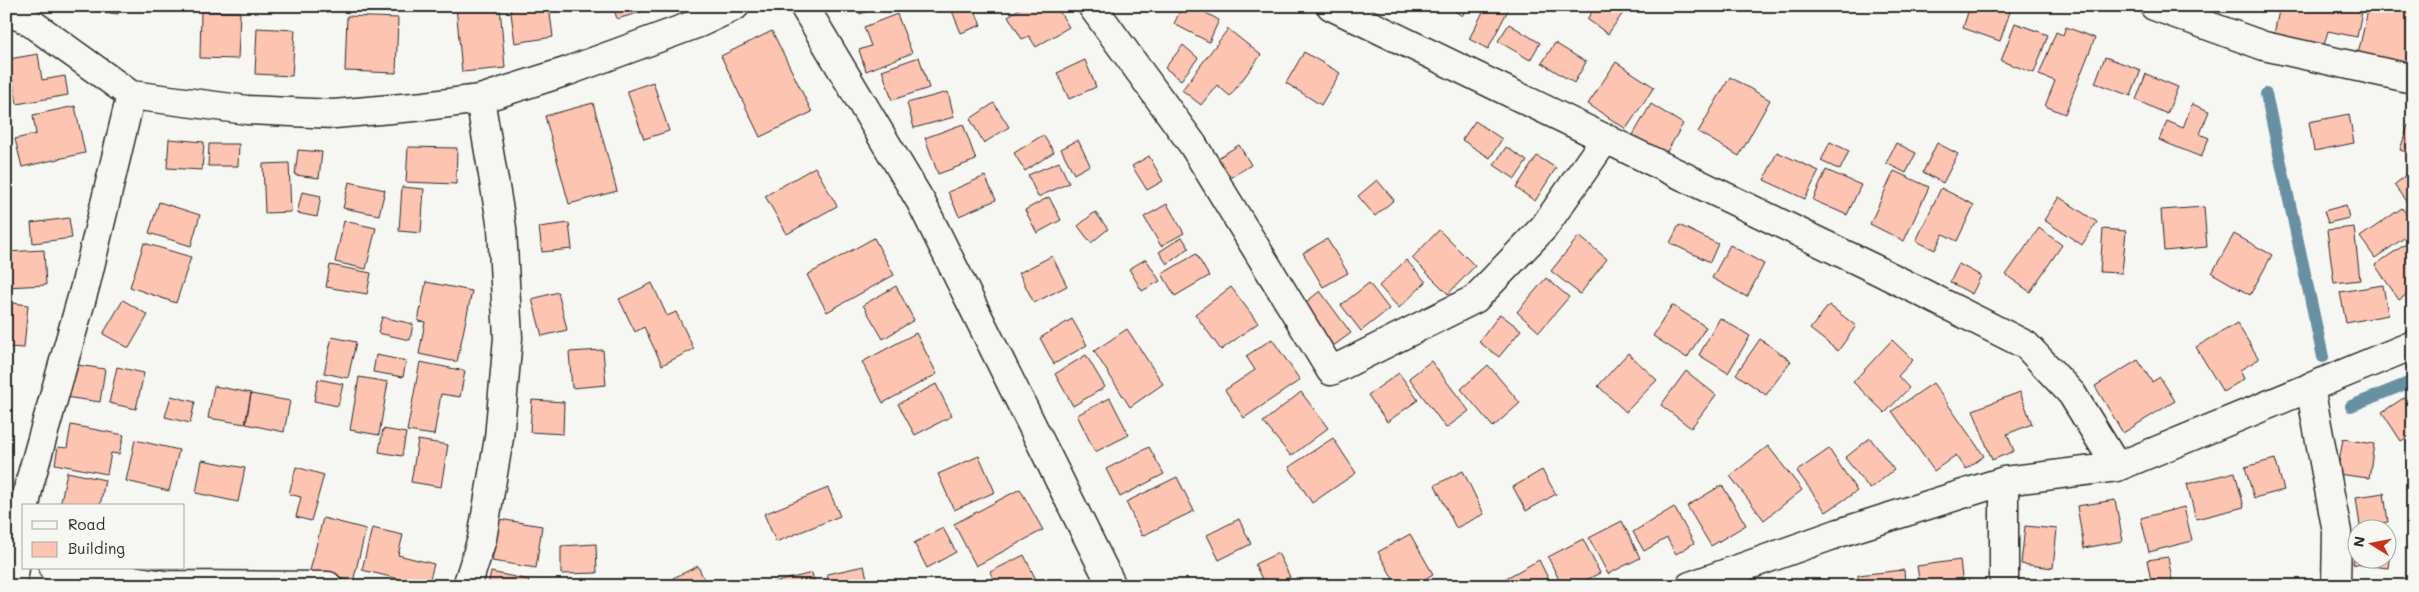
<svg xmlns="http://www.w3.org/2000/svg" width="2419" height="592" font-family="Mali,sans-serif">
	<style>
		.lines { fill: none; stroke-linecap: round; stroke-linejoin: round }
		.stream { stroke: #6890a2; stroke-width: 12 }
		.building { fill: #fdc4b1; stroke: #2b2b2b }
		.minor-casing { stroke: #2b2b2b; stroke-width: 31 }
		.minor { stroke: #f6f6f2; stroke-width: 28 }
	</style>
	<rect width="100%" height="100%" fill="#f6f6f2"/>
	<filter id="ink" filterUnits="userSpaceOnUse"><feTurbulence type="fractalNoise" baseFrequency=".02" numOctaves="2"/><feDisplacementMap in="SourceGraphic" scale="10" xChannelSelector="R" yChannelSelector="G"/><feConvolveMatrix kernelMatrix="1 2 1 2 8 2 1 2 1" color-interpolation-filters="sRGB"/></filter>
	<g filter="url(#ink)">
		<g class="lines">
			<path class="stream" d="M2266,94L2323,357
				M2351,406L2413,381"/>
		</g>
		<path class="building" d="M79,6H119L118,14L79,9Z
			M133,6H170V12L133,10Z
			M456,6H500L505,68L462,72Z
			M510,6H549L553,37L515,43Z
			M613,6H662L617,19Z
			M857,6H882L860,14Z
			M950,6H973L981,25L961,33Z
			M1024,6H1056L1069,27L1036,47L1029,36L1022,39L1008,16Z
			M1182,6H1193L1219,20L1209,42L1174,24Z
			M1447,6H1468L1462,16Z
			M1486,6H1510L1488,49L1469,39Z
			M1596,6H1628L1608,34L1587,19Z
			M1943,6H1962L1960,12Z
			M1970,6H2012L2000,41L1963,28Z
			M2280,6H2363L2357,37L2328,31L2324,45L2274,34Z
			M2369,6H2413V34L2405,65L2358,54Z
			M201,11L240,12L238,59L200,58Z
			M897,14L912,53L866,71L859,50L871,46L864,27Z
			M347,16L398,18L396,73L345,71Z
			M2015,23L2048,35L2034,73L2001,61Z
			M1509,24L1540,43L1530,60L1498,41Z
			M2066,27L2095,38L2065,114L2045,106L2055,81L2039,75L2056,32L2063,35Z
			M257,28L295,30L292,76L255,74Z
			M1228,29L1261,55L1230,96L1217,85L1201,105L1182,90Z
			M772,31L812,112L760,137L721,56Z
			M1555,43L1586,62L1574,83L1542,63Z
			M1183,45L1198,58L1181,80L1165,68Z
			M1304,52L1340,73L1321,105L1286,83Z
			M38,54L42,80L65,76L68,95L17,104L9,59Z
			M919,57L929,88L892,100L882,70Z
			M2105,57L2141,70L2131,96L2095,83Z
			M1085,60L1096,87L1069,99L1057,73Z
			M1616,62L1654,87L1626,129L1588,104Z
			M2146,74L2178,87L2167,114L2136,100Z
			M1730,77L1770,100L1739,156L1698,132Z
			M653,82L669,131L644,139L627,91Z
			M948,92L954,117L914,128L907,103Z
			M593,103L617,191L569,204L545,116Z
			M994,103L1009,127L984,143L970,119Z
			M1651,104L1683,124L1665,155L1633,135Z
			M2192,104L2209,111L2200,134L2209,138L2201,157L2159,140L2167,121L2183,128Z
			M75,106L85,153L22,167L15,139L36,134L33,115Z
			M2349,114L2354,143L2314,151L2309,122Z
			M1475,121L1502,139L1490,158L1462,140Z
			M963,124L976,160L938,174L925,138Z
			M2408,125L2413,127V154L2400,150Z
			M1043,135L1054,152L1025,171L1014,153Z
			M169,139L204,142L202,170L167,168Z
			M1078,140L1090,165L1074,174L1061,149Z
			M1830,142L1849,151L1840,170L1821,161Z
			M1896,143L1916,153L1906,173L1886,163Z
			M1937,143L1958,154L1943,183L1923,172Z
			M209,144H239L238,166H208Z
			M1239,145L1251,165L1220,184L1208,164Z
			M408,147L457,148L456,184L406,182Z
			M1506,147L1527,161L1515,179L1494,165Z
			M298,150L322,152L319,178L295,175Z
			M1777,152L1819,171L1805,199L1764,180Z
			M1149,156L1163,181L1147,190L1132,166Z
			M1537,156L1556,168L1535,201L1516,188Z
			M1059,162L1069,183L1038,197L1028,175Z
			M289,163L291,212L265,213L263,164Z
			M815,167L837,206L787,234L765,196Z
			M1826,170L1861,185L1847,215L1813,200Z
			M2413,170V211L2394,185Z
			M1894,171L1929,187L1904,241L1870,224Z
			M985,176L996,200L959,216L948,192Z
			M1377,180L1394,200L1375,216L1358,196Z
			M349,182L385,190L379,215L343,208Z
			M402,187L424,189L421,233L399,231Z
			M1941,188L1974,205L1957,241L1943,234L1935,250L1916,241Z
			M302,192L321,196L317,217L297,213Z
			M1049,197L1061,220L1037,233L1025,210Z
			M2059,197L2097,222L2082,245L2044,220Z
			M159,202L200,215L191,246L149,233Z
			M1167,204L1184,233L1161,246L1144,217Z
			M2346,205L2349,218L2328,223L2324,211Z
			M2204,207L2207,247L2164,251L2161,210Z
			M2402,208L2413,223V232L2375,258L2360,237Z
			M1095,212L1108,229L1091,243L1078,226Z
			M69,218L72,238L33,243L31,223Z
			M344,221L376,228L366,269L335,262Z
			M569,223L572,249L542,252L539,227Z
			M1679,225L1718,244L1710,262L1670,243Z
			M2354,227L2360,280L2334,283L2327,230Z
			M2039,228L2062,245L2030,292L2006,275Z
			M2103,229L2126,231L2122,273L2100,272Z
			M1439,230L1475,266L1448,294L1412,258Z
			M2234,234L2272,255L2250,295L2212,273Z
			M1579,236L1607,259L1580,294L1551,271Z
			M1182,237L1189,248L1167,264L1159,252Z
			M874,238L894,275L827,312L807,275Z
			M1327,239L1348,273L1323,287L1303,253Z
			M2413,239V290L2399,300L2375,265Z
			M144,243L191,257L176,303L130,287Z
			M1730,245L1764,264L1747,297L1712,278Z
			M44,250L46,285L6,287V252Z
			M1196,254L1209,276L1175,296L1162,274Z
			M1052,256L1067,286L1034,303L1019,273Z
			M1146,259L1160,281L1142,291L1129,269Z
			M1406,260L1426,282L1399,308L1379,286Z
			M1959,264L1981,276L1972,294L1950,282Z
			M330,265L371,273L367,294L326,287Z
			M1546,278L1569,297L1539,332L1517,312Z
			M426,282L472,291L457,362L419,354L425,322L418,321Z
			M652,283L667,316L676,312L694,349L662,365L644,327L635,332L619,299Z
			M1369,283L1389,309L1361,331L1341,305Z
			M2383,285L2388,315L2346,323L2340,292Z
			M896,286L914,320L883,339L863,305Z
			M1231,287L1258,323L1221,350L1195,314Z
			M1320,291L1351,333L1325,352L1295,311Z
			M558,292L567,330L542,336L532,299Z
			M123,300L148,315L129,348L103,334Z
			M6,302L28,305L24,348L6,347Z
			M1672,305L1706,327L1687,358L1653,336Z
			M1829,305L1856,326L1838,351L1810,329Z
			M1500,314L1521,330L1499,357L1479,342Z
			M382,317L413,324L410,340L378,333Z
			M1720,318L1750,336L1728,373L1699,355Z
			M1072,319L1087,345L1054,364L1040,338Z
			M2237,323L2259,359L2240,370L2244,379L2223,392L2196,347Z
			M1127,329L1163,384L1130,407L1094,351Z
			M916,333L937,374L883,403L862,362Z
			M332,337L356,342L348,378L324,373Z
			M1272,339L1300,380L1244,418L1225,390L1255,370L1246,356Z
			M1760,339L1791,361L1766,395L1736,374Z
			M1892,340L1913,360L1898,376L1909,388L1885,413L1853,382Z
			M603,350L606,385L572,388L569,352Z
			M1628,353L1657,380L1626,412L1598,386Z
			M376,355L406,361L403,377L373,372Z
			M1086,355L1105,387L1073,406L1055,374Z
			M2138,360L2152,382L2160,377L2175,401L2123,433L2095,386Z
			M1431,361L1469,411L1446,428L1409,378Z
			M420,362L465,371L460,397L441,394L434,435L407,431Z
			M70,364L105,369L100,402L65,397Z
			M6,365H10L8,405H6Z
			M1488,365L1520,403L1493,427L1461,389Z
			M117,367L144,373L136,409L109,403Z
			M1686,371L1716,395L1691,428L1661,405Z
			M1399,373L1418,400L1387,422L1368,395Z
			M359,377L388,382L379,435L350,430Z
			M318,379L343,384L338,406L314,401Z
			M1933,383L1984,456L1966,469L1956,455L1934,471L1892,411Z
			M936,384L952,416L915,435L898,404Z
			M214,386L251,393L245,424L208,418Z
			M1301,392L1328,428L1291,456L1263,422Z
			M2020,392L2032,424L2007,434L2014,451L1992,460L1973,410Z
			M2413,392V434L2401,441L2382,412Z
			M251,394L290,401L284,432L246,424Z
			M171,396L195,402L190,423L165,417Z
			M1110,398L1129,435L1095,452L1077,415Z
			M532,400L564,402L563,434L530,432Z
			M71,425L124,435L119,454L111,453L107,474L55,464L58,447L67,448Z
			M383,429L406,433L402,456L379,452Z
			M1333,438L1356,473L1312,503L1289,467Z
			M1870,438L1894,470L1870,489L1845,458Z
			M2343,439L2374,444L2369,478L2337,474Z
			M135,440L179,450L169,491L126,481Z
			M418,440L448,445L441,487L411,482Z
			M1768,446L1802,490L1764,520L1730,476Z
			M1149,447L1164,474L1120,497L1106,469Z
			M1829,449L1857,491L1826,512L1797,471Z
			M979,456L995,492L954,510L938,474Z
			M2275,459L2284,490L2254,498L2245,467Z
			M202,460L245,468L238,502L196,493Z
			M296,467L324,475L311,521L296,517L301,497L289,494Z
			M1542,470L1556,494L1526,511L1513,487Z
			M1463,471L1484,514L1456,528L1435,485Z
			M67,472L105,480L100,506H60Z
			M2235,472L2244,507L2196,519L2187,484Z
			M1177,477L1194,511L1142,536L1126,502Z
			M1722,485L1746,525L1711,546L1687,506Z
			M828,488L840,516L776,542L764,514Z
			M1020,489L1043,530L976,566L954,524Z
			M2384,493L2388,522L2360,526L2356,497Z
			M2115,500L2123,541L2084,548L2077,506Z
			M1674,507L1694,543L1676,554L1667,538L1644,551L1633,532Z
			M2184,507L2192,541L2149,552L2141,518Z
			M323,518L366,529L353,582L310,571Z
			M499,519L542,526L536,568L492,561Z
			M1239,519L1251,544L1219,560L1207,535Z
			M1622,521L1640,558L1608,574L1589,538Z
			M2025,526L2057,529L2053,568L2021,564Z
			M372,528L403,535L398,555L434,564L428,586L362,570Z
			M943,528L956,552L927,568L914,543Z
			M1410,534L1433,574L1413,586H1397L1378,552Z
			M2386,536L2392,537L2388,568L2353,564L2356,541V560H2386Z
			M1583,539L1600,573L1574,586H1562L1548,557Z
			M596,544L597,573L561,574V546Z
			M1278,553L1290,577L1272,586H1265L1255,564Z
			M1024,555L1039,586H997L990,572Z
			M2168,557L2173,586H2152L2147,560Z
			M1539,560L1551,584L1501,586L1499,582Z
			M1960,560L1963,586H1920L1917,566Z
			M698,566L707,586H676L673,578Z
			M864,566L869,586H830L827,574Z
			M129,568H178L176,578Z
			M1904,570L1905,586H1859L1858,575Z
			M491,572L529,580L528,586H488Z
			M812,573L815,586H760Z"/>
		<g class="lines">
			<defs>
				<path id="minor" d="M804,6L921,202L1112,586
					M1092,6L1193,145L1331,371L1475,299L1544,227L1606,138
					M1331,6L1877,270L2026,345L2072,394L2117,467
					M2154,6L2264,46L2413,79
					M6,10L27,20L131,95L247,110L334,114L425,106L480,99L568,71L699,23L735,6
					M2310,387L2337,532L2336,586
					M25,506L29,485L86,283L131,95
					M53,568L165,585L328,586
					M12,586L24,516
					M467,586L482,539L499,438L508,338L502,228L480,99
					M1690,586L1839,533L2004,481L2117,467L2413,345
					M2004,586V481"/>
			</defs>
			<use href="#minor" class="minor-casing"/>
			<use href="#minor" class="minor"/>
		</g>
	</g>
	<rect width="2419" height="592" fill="none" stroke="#f6f6f2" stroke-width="25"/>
	<rect x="12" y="12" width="2394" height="567" fill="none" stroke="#2b2b2b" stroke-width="2" filter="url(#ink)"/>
	<rect x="22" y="504" width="162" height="65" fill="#f6f6f2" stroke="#a5a5a2"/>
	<rect x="32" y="521" width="25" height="8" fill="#f6f6f2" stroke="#a5a5a2"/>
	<text x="68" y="530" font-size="15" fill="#2b2b2b">Road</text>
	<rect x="32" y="542" width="25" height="15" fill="#fdc4b1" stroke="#a5a5a2"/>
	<text x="68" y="554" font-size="15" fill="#2b2b2b">Building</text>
	<g transform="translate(2372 544) rotate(280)"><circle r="24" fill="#f6f6f2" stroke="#a5a5a2"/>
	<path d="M0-4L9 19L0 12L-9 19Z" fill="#c8321e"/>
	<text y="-8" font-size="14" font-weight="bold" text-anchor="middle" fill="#2b2b2b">N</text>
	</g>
</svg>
